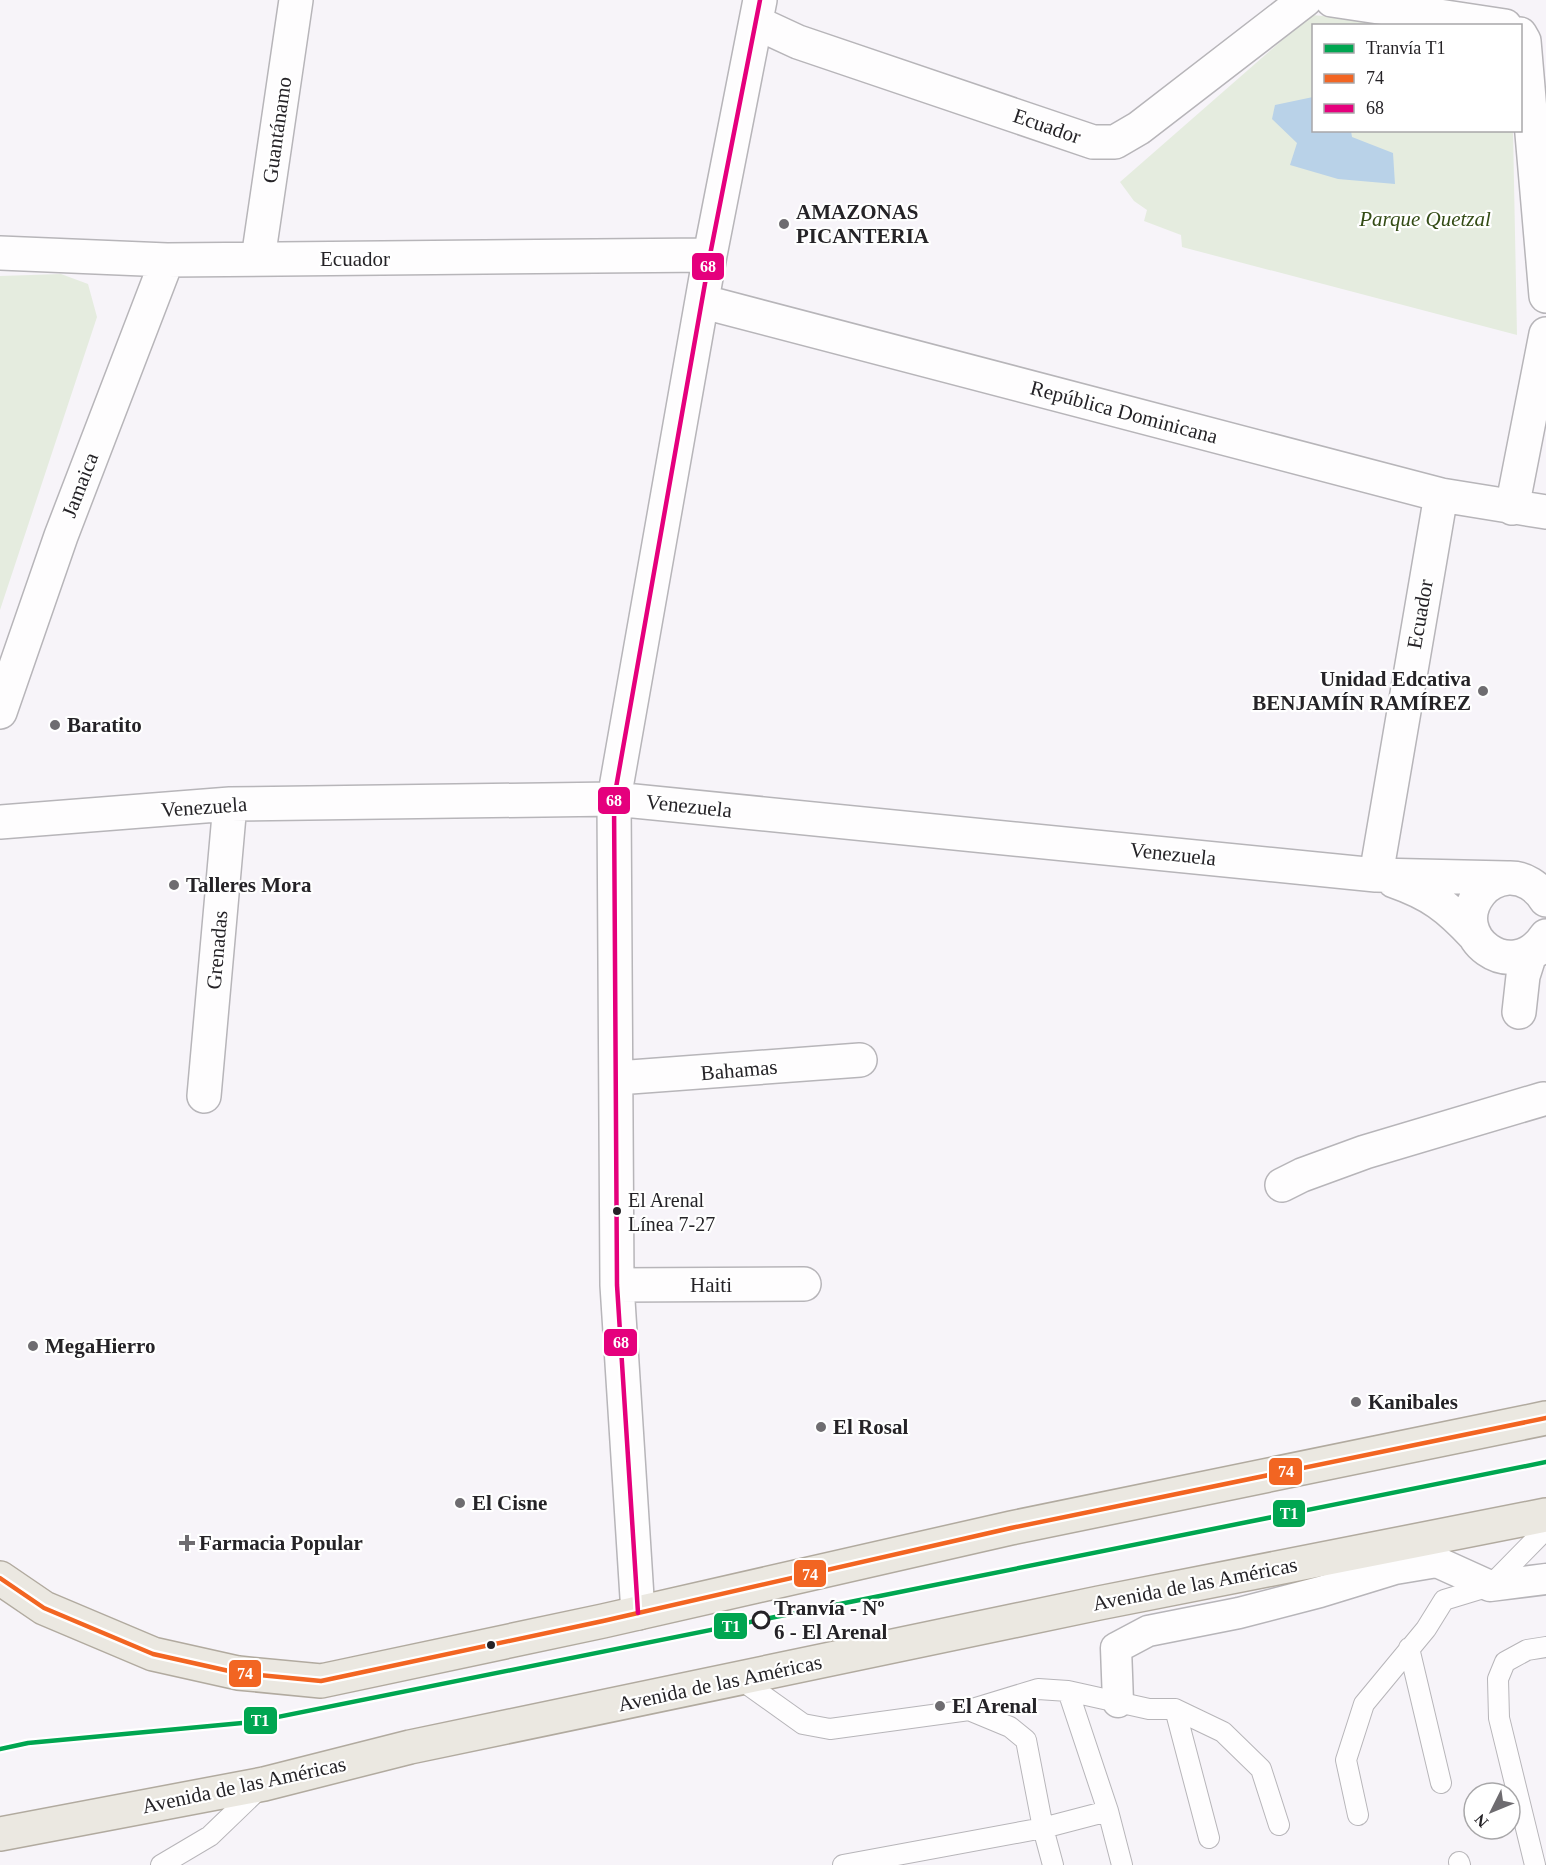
<svg xmlns="http://www.w3.org/2000/svg" width="1546" height="1865" font-family="Georgia,serif">
	<style>
		.green { fill: #e5ecdf }
		.water { fill: #b9d2e8 }
		.lines { fill: none; stroke-linecap: round; stroke-linejoin: round }
		.service-casing { stroke: #b7b5b9; stroke-width: 22 }
		.pedestrian-casing { stroke: #b7b5b9; stroke-width: 33 }
		.minor-casing { stroke: #b7b5b9; stroke-width: 36 }
		.primary-casing { stroke: #b1aa9f; stroke-width: 36 }
		.service { stroke: #fefdfe; stroke-width: 20 }
		.pedestrian { stroke: #fefdfe; stroke-width: 30 }
		.minor { stroke: #fefdfe; stroke-width: 33 }
		.primary { stroke: #ebe8e1; stroke-width: 33 }
		.bus-1-casing { stroke: #fff; stroke-width: 9 }
		.bus-2-casing { stroke: #fff; stroke-width: 9 }
		.bus-1 { stroke: #f26522; stroke-width: 4.5 }
		.bus-2 { stroke: #e5007d; stroke-width: 4.5 }
		.tram-1-casing { stroke: #fff; stroke-width: 9 }
		.tram-1 { stroke: #00a651; stroke-width: 4.5 }
		.poi-dot { fill: #6e6c70; stroke: #fff; stroke-width: 2 }
		.bus-dot { fill: #252327; stroke: #fff; stroke-width: 2 }
		.stop-dot { fill: #fff; stroke: #252327; stroke-width: 3 }
		.labels { text-anchor: middle; stroke-width: 4.5; stroke-linejoin: round; paint-order: stroke }
		.bus-label { font-size: 20px; fill: #252327; stroke: #fff; text-anchor: start }
		.street-label { font-size: 21px; fill: #252327; stroke: #fff }
		.poi-label { font-size: 21px; font-weight: bold; fill: #252327; stroke: #fff; text-anchor: start }
		.park-label { font-size: 21px; font-style: italic; fill: #344c16; stroke: #fff }
		.stop-label { font-size: 21px; font-weight: bold; fill: #252327; stroke: #fff; text-anchor: start }
		.line-badge { stroke: #fff; stroke-width: 2 }
		.badge-label { font-size: 16px; text-anchor: middle; font-weight: bold; fill: #fff }
	</style>
	<rect width="100%" height="100%" fill="#f7f4f9"/>
	<path class="green" d="M1311,15L1435,25L1314,26V130L1513,131L1517,335L1182,247L1181,235L1144,221L1147,210L1134,201L1120,182Z
		M61,274L88,284L97,317L0,610V276Z"/>
	<path class="water" d="M1313,97L1314,130L1351,131L1352,137L1393,153L1395,184L1338,179L1290,165L1297,143L1272,119L1275,105Z"/>
	<g class="lines">
		<defs>
			<path id="service" d="M1409,1648L1441,1783
				M740,1679L803,1724L830,1729L969,1710L1010,1727L1026,1740L1043,1828L843,1865
				M1068,1691L1108,1811L1122,1865
				M1175,1709L1209,1838
				M969,1710L1038,1689L1068,1691L1149,1709H1175L1223,1732L1261,1769L1279,1825
				M1358,1815L1346,1760L1364,1704L1426,1629L1444,1600L1490,1586L1546,1529
				M1459,1862L1460,1865
				M161,1865L210,1836L262,1786
				M1053,1865L1043,1828L1108,1811
				M1535,1865L1499,1718L1498,1679L1505,1662L1527,1650L1546,1647"/>
			<path id="pedestrian" d="M1118,1702L1116,1648L1148,1631L1239,1613L1320,1592L1395,1569L1437,1562L1490,1586L1546,1579"/>
			<path id="minor" d="M1332,0L1505,26
				M757,23L798,42L1093,142H1115L1139,128L1305,0
				M1520,34L1524,41L1546,296
				M0,253L167,260L710,255
				M258,259L296,0
				M704,302L1441,495L1546,512
				M1512,508L1546,334
				M0,712L61,536L167,260
				M0,822L230,804L614,799L1376,875L1507,878
				M1376,875L1441,495
				M1394,881C1431,894 1448,907 1474,935
				M1546,900C1538,887 1524,877 1508,878C1497,879 1487,884 1480,893C1446,936 1512,987 1546,936
				M1519,1012L1523,976L1530,954L1544,946
				M617,1078L860,1060
				M204,1096L230,804
				M1282,1185L1302,1175L1365,1152L1543,1099
				M617,1285L804,1284
				M638,1613L617,1285L614,799L710,255L760,0"/>
			<path id="primary" d="M0,1578L44,1608L153,1654L238,1673L321,1681L603,1621L1011,1528L1546,1418
				M0,1834L264,1784L410,1747L1099,1603L1546,1515"/>
		</defs>
		<use href="#service" class="service-casing"/>
		<use href="#pedestrian" class="pedestrian-casing"/>
		<use href="#minor" class="minor-casing"/>
		<use href="#primary" class="primary-casing"/>
		<use href="#service" class="service"/>
		<use href="#pedestrian" class="pedestrian"/>
		<use href="#minor" class="minor"/>
		<use href="#primary" class="primary"/>
		<defs>
			<path id="bus-1" d="M0,1578L44,1608L153,1654L238,1673L321,1681L603,1621L1011,1528L1546,1418"/>
			<path id="bus-2" d="M638,1613L617,1285L614,799L710,255L760,0"/>
		</defs>
		<use href="#bus-1" class="bus-1-casing"/>
		<use href="#bus-2" class="bus-2-casing"/>
		<use href="#bus-1" class="bus-1"/>
		<use href="#bus-2" class="bus-2"/>
		<defs>
			<path id="tram-1" d="M0,1749L28,1743L253,1722L1546,1462"/>
		</defs>
		<use href="#tram-1" class="tram-1-casing"/>
		<use href="#tram-1" class="tram-1"/>
	</g>
	<g class="poi-dot">
		<circle cx="784" cy="224" r="6"/>
		<circle cx="1483" cy="691" r="6"/>
		<circle cx="55" cy="725" r="6"/>
		<circle cx="174" cy="885" r="6"/>
		<circle cx="33" cy="1346" r="6"/>
		<circle cx="1356" cy="1402" r="6"/>
		<circle cx="821" cy="1427" r="6"/>
		<circle cx="460" cy="1503" r="6"/>
		<path d="M184 1534h6v6h6v6h-6v6h-6v-6h-6v-6h6z"/>
		<circle cx="940" cy="1706" r="6"/>
	</g>
	<g class="bus-dot">
		<circle cx="617" cy="1211" r="5"/>
		<circle cx="491" cy="1645" r="5"/>
	</g>
	<circle class="stop-dot" cx="761" cy="1620" r="8"/>
	<g class="labels">
		<g class="bus-label">
			<text x="628" y="1207">El Arenal<tspan x="628" dy="24">Línea 7-27</tspan></text>
		</g>
		<g class="street-label">
			<text transform="translate(1047 126) rotate(19)" y="7">Ecuador</text>
			<text transform="translate(277 130) rotate(-82)" y="7">Guantánamo</text>
			<text x="355" y="266">Ecuador</text>
			<text transform="translate(1124 412) rotate(15)" y="7">República Dominicana</text>
			<text transform="translate(80 485) rotate(-69)" y="7">Jamaica</text>
			<text transform="translate(1420 614) rotate(-80)" y="7">Ecuador</text>
			<text transform="translate(689 806) rotate(6)" y="7">Venezuela</text>
			<text transform="translate(204 807) rotate(-4)" y="7">Venezuela</text>
			<text transform="translate(1173 854) rotate(6)" y="7">Venezuela</text>
			<text transform="translate(217 950) rotate(-85)" y="7">Grenadas</text>
			<text transform="translate(739 1070) rotate(-5)" y="7">Bahamas</text>
			<text x="711" y="1292">Haiti</text>
			<text transform="translate(1195 1584) rotate(-11)" y="7">Avenida de las Américas</text>
			<text transform="translate(720 1683) rotate(-12)" y="7">Avenida de las Américas</text>
			<text transform="translate(244 1785) rotate(-12)" y="7">Avenida de las Américas</text>
		</g>
		<g class="poi-label">
			<text x="796" y="219">AMAZONAS<tspan x="796" dy="24">PICANTERIA</tspan></text>
			<text x="1471" y="686" text-anchor="end">Unidad Edcativa<tspan x="1471" dy="24">BENJAMÍN RAMÍREZ</tspan></text>
			<text x="67" y="732">Baratito</text>
			<text x="186" y="892">Talleres Mora</text>
			<text x="45" y="1353">MegaHierro</text>
			<text x="1368" y="1409">Kanibales</text>
			<text x="833" y="1434">El Rosal</text>
			<text x="472" y="1510">El Cisne</text>
			<text x="199" y="1550">Farmacia Popular</text>
			<text x="952" y="1713">El Arenal</text>
		</g>
		<g class="park-label">
			<text x="1425" y="226">Parque Quetzal</text>
		</g>
		<g class="stop-label">
			<text x="774" y="1615">Tranvía - Nº<tspan x="774" dy="24">6 - El Arenal</tspan></text>
		</g>
	</g>
	<g class="line-badge">
		<rect x="691" y="252" width="34" height="29" rx="6" fill="#e5007d"/>
		<rect x="597" y="786" width="34" height="29" rx="6" fill="#e5007d"/>
		<rect x="603" y="1328" width="35" height="29" rx="6" fill="#e5007d"/>
		<rect x="1268" y="1457" width="35" height="29" rx="6" fill="#f26522"/>
		<rect x="1272" y="1499" width="34" height="29" rx="6" fill="#00a651"/>
		<rect x="793" y="1559" width="34" height="29" rx="6" fill="#f26522"/>
		<rect x="713" y="1612" width="35" height="28" rx="6" fill="#00a651"/>
		<rect x="228" y="1659" width="34" height="29" rx="6" fill="#f26522"/>
		<rect x="243" y="1706" width="35" height="29" rx="6" fill="#00a651"/>
	</g>
	<g class="badge-label">
		<text x="708" y="272">68</text>
		<text x="614" y="806">68</text>
		<text x="621" y="1348">68</text>
		<text x="1286" y="1477">74</text>
		<text x="1289" y="1519">T1</text>
		<text x="810" y="1580">74</text>
		<text x="731" y="1632">T1</text>
		<text x="245" y="1679">74</text>
		<text x="260" y="1726">T1</text>
	</g>
	<rect x="1312" y="24" width="210" height="108" fill="#ffffff" stroke="#a8a7a9" stroke-width="1.5"/>
	<rect x="1324" y="44" width="30" height="9" fill="#00a651" stroke="#a8a7a9" stroke-width="1.5"/>
	<text x="1366" y="54" font-size="18" fill="#252327">Tranvía T1</text>
	<rect x="1324" y="74" width="30" height="9" fill="#f26522" stroke="#a8a7a9" stroke-width="1.5"/>
	<text x="1366" y="84" font-size="18" fill="#252327">74</text>
	<rect x="1324" y="104" width="30" height="9" fill="#e5007d" stroke="#a8a7a9" stroke-width="1.5"/>
	<text x="1366" y="114" font-size="18" fill="#252327">68</text>
	<g transform="translate(1492 1811) rotate(227)"><circle r="28" fill="#ffffff" stroke="#a8a7a9" stroke-width="1.5"/>
	<path d="M0-4.5L10 22L0 15L-10 22Z" fill="#6e6c70"/>
	<text y="-9" font-size="16" font-weight="bold" text-anchor="middle" fill="#252327">N</text>
	</g>
</svg>
